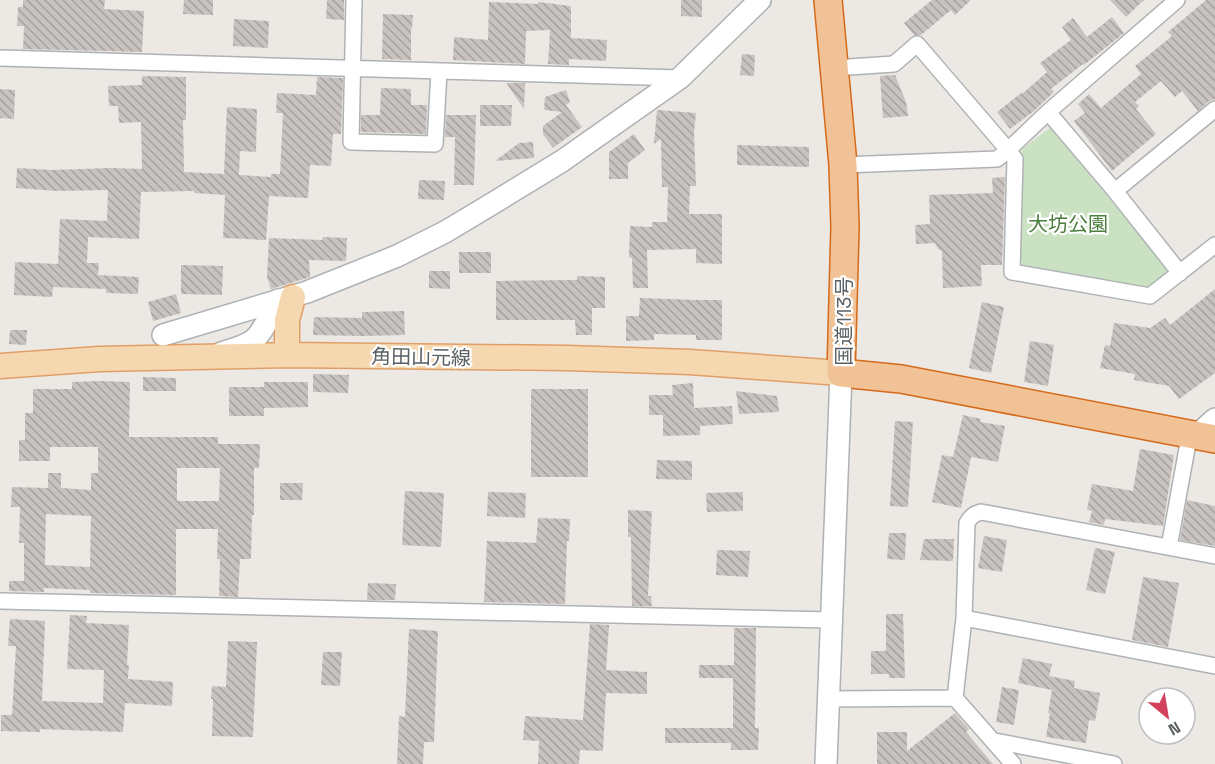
<svg xmlns="http://www.w3.org/2000/svg" width="1215" height="764" font-family="'Space Grotesk','Noto Sans JP',sans-serif">
	<style>
		.green { fill: #cae1c2 }
		.building { fill: url(#building-back-hatch); fill-rule: evenodd }
		.lines { fill: none; stroke-linecap: round; stroke-linejoin: round }
		.street-casing { stroke: #afb2b4; stroke-width: 18 }
		.secondary-casing { stroke: #aeb2b5; stroke-width: 24 }
		.primary-casing { stroke: #e09f68; stroke-width: 27 }
		.highway-casing { stroke: #d56a1a; stroke-width: 30 }
		.street { stroke: #fff; stroke-width: 15 }
		.secondary { stroke: #fff; stroke-width: 21 }
		.primary { stroke: #f5d8af; stroke-width: 24 }
		.highway { stroke: #f0c296; stroke-width: 27 }
		.labels { text-anchor: middle; stroke-width: 4.5; stroke-linejoin: round; paint-order: stroke }
		.park-label { font-size: 20px; fill: #4c7e3e; stroke: #fff }
		.street-label { font-size: 20px; fill: #5b6062; stroke: #fff }
	</style>
	<defs>
		<pattern id="building-back-hatch" width="6" height="6" patternUnits="userSpaceOnUse" patternTransform="scale(1.5)"><rect width="6" height="6" fill="#c8c3c0"/><path d="M-1 5l2 2M0 0l6 6M5-1l2 2" fill="none" stroke="#a5a29f"/></pattern>
	</defs>
	<rect width="100%" height="100%" fill="#ece8e3"/>
	<path class="green" d="M1050,128L1170,271L1148,288L1023,265L1020,258L1022,149Z"/>
	<path class="building" d="M23,0H105L104,9L144,11L142,52L23,49L24,26H17L18,7H23Z
		M184,0H213V15L183,14Z
		M327,0H344V20L326,19Z
		M681,0H702V17L681,16Z
		M932,0H971L955,15L951,10L921,35H914L904,23Z
		M1110,0H1144L1126,17Z
		M1206,0H1215V99L1209,101L1198,111L1182,91L1175,97L1161,81L1135,102L1139,106L1136,109L1156,134L1112,171L1074,121L1085,113L1078,104L1089,94L1101,108L1141,74L1135,66L1172,36L1168,32Z
		M489,2L538,4V2L571,6V38L607,40L606,61L569,59V65L548,64L550,30L526,31L525,64L453,60L454,37L488,40Z
		M383,14L413,15L412,28H411V60L382,59Z
		M1112,17L1124,33L1084,65L1083,64L1051,89L1054,92L1034,111L1010,129L997,112L1021,93L1022,94L1047,72L1040,63L1071,40L1062,27L1073,18L1087,37Z
		M234,19L269,21L268,48L233,46Z
		M742,54L755,55L754,76L740,75Z
		M895,75L906,102L908,116L883,118L880,76Z
		M142,76L186,77V120H183L184,172L224,174L227,107L257,109L256,152L240,151L239,175L271,177V174H280L283,113H276L277,93L316,95L317,77L343,78L341,134H333L331,166L310,165L308,198L269,196L266,240L223,238L225,195L194,193V191L141,192L139,239L88,237L87,263H99L98,275L139,277L138,294L106,293V289L53,287L52,297L14,295L15,262L58,264L60,219L107,221L108,190L57,191L16,188L17,168L52,170L110,168L142,169L141,122L119,123L118,106H109L108,86L142,85Z
		M507,83H525L524,109L507,84Z
		M381,88L411,89V105H427L426,134L361,132V115H380Z
		M0,89L15,90L14,119L0,118Z
		M566,90L570,102L566,105L582,127L553,148L543,134V126L562,112L544,110L545,97Z
		M480,105H512L511,126H480Z
		M657,110L696,113L694,132L696,186H690L689,214H722V264L696,263V249L647,250L648,288H633L632,258L629,257L630,226L652,227V222H667L668,187H662L661,139L654,144Z
		M446,115H476L474,185H454L455,137H445Z
		M634,134L645,150L628,163V179H609V152Z
		M533,142L534,158L495,161L519,143Z
		M737,145L809,147V167L737,165Z
		M1005,177L1002,265H981L982,286L943,288L942,251L938,249L935,243L916,244L915,225L930,224L929,195L993,193L992,178Z
		M419,180L445,181L444,200L418,199Z
		M323,237L347,238L346,261L309,260L310,277L271,289L267,277L269,238L322,240Z
		M459,252H491V273H459Z
		M181,265L223,266L222,295L181,294Z
		M429,271H450V289L429,288Z
		M577,276L605,277V308H592V335H576L575,320H496V281L577,280Z
		M1215,289V373L1179,399L1169,386L1134,380L1135,374L1100,368L1105,345L1110,346L1114,323L1150,328L1165,318L1170,325Z
		M176,294L181,313L153,321L148,302Z
		M640,298L696,300H722V340H696V335L654,334V340L626,341V316H639Z
		M982,302L1004,307L991,373L969,368Z
		M404,311L405,335L362,336L313,335L314,317L362,318V312Z
		M10,330H27L26,345L9,344Z
		M1030,341L1054,345L1048,386L1024,382Z
		M313,374L349,375L348,393L313,392Z
		M143,377L176,378V391H143Z
		M99,381L130,382L129,437H218V444H260L259,468H254V515H252L251,559H240L238,597L219,596L220,559H217L218,529H176V595L90,593V590L44,588V592L9,591V581H24V543H19L20,507H11L12,487L48,488V473H61V488L91,490V473H98V447H50V461H19V440H25V413H33V389H72V382ZM177,468H220L219,501H177ZM46,514L91,516L90,567L45,565Z
		M264,382H308V407L264,408V416H229V387H264Z
		M693,383L694,408L732,406L733,424L700,426V435L663,436V415H649V395H673L672,385Z
		M531,389H588V477H531Z
		M736,391L777,396L779,412L739,414Z
		M963,415L981,419L980,422L1005,426L998,462L971,457L961,508L932,502L942,455L953,457Z
		M895,421L913,422L908,507L890,506Z
		M1140,449L1174,455L1163,526L1105,519L1104,525L1089,522L1092,511L1087,510L1092,484L1133,491Z
		M657,460L692,461V480L656,479Z
		M280,483H303L302,500H280Z
		M405,491L444,493L441,547L402,545Z
		M488,492L526,493L525,518L487,516Z
		M743,492V511L707,512L706,493Z
		M1187,500L1215,506V546L1180,540Z
		M628,510L652,511L648,596H651L652,606H632L631,537H628Z
		M538,518L570,519L569,541H567L565,604L484,602L487,541L536,543Z
		M889,533H906L905,560L887,559Z
		M984,536L1007,540L1002,572L978,568Z
		M924,539H954L953,561L920,560Z
		M1095,548L1115,552L1105,594L1086,590Z
		M717,550L750,551L748,577L716,575Z
		M1143,577L1179,583L1168,647L1132,640Z
		M368,583L396,584L395,600H367Z
		M886,614H903L905,678H889V674H871V651H886Z
		M70,615L87,616L86,623L129,625L127,665H129L128,679L173,682L172,706L125,703L123,732L40,729V732L1,731V715H12L16,646H8L10,619L45,621L42,701L103,703L104,670L67,669Z
		M590,624L609,625L606,670L647,672V694L606,693L603,751L580,750L579,764H538L539,741L523,740L525,716L583,720Z
		M734,628H756L755,728H759L758,750H731V743H665V728H733V678H699V665H734Z
		M409,629L438,631L434,742H424L423,764H397L399,716L405,717Z
		M228,641L257,642L253,737L212,736L213,699H211L212,686L226,687Z
		M323,652H342L340,686L321,685Z
		M1023,658L1052,664L1049,676L1075,681L1074,688L1100,693L1095,721L1089,720L1086,743L1046,737L1050,713H1048L1052,690L1018,683Z
		M1002,687L1019,690L1014,725L996,722Z
		M955,713L969,729L966,732L993,764H877V732H907V751Z"/>
	<g class="lines">
		<defs>
			<path id="street" d="M354,0L351,142L435,144L439,71
				M0,58L680,78
				M834,68L894,64L917,44L1008,150L1048,112L1177,0
				M1048,112L1115,191L1215,109
				M843,165L997,159L1008,150L1015,159L1012,272L1150,296L1215,245
				M1115,191L1180,273
				M1169,547L1188,443L1196,436
				M0,601L831,620
				M964,618L1215,666
				M830,699L955,698
				M995,741L1114,764
				M1013,764L955,698L964,618L967,523C971,516 974,514 981,512L1215,556"/>
			<path id="secondary" d="M163,335L307,292L397,256L445,232L495,202L562,161L680,78L760,0
				M221,353C231,350 243,347 252,341C263,334 271,312 278,300
				M1196,436L1215,419
				M826,764L841,373"/>
			<path id="primary" d="M287,355V320L293,297
				M0,366L99,359L287,355L567,358L690,362L841,373"/>
			<path id="highway" d="M828,0L843,165L845,227L841,373L901,379L1215,439"/>
		</defs>
		<use href="#street" class="street-casing"/>
		<use href="#secondary" class="secondary-casing"/>
		<use href="#primary" class="primary-casing"/>
		<use href="#highway" class="highway-casing"/>
		<use href="#street" class="street"/>
		<use href="#secondary" class="secondary"/>
		<use href="#primary" class="primary"/>
		<use href="#highway" class="highway"/>
	</g>
	<g class="labels">
		<g class="park-label">
			<text x="1068" y="231">大坊公園</text>
		</g>
		<g class="street-label">
			<text transform="translate(844 321) rotate(-90)" y="7">国道113号</text>
			<text transform="translate(421 357) rotate(1)" y="7">角田山元線</text>
		</g>
	</g>
	<g transform="translate(1167 716) rotate(150)"><circle r="28" fill="#ffffff" stroke="#bdbfc0" stroke-width="1.5"/>
	<path d="M0-4.5L10 22L0 15L-10 22Z" fill="#d4415c"/>
	<text y="-9" font-size="16" font-weight="bold" text-anchor="middle" fill="#5b6062">N</text>
	</g>
</svg>
